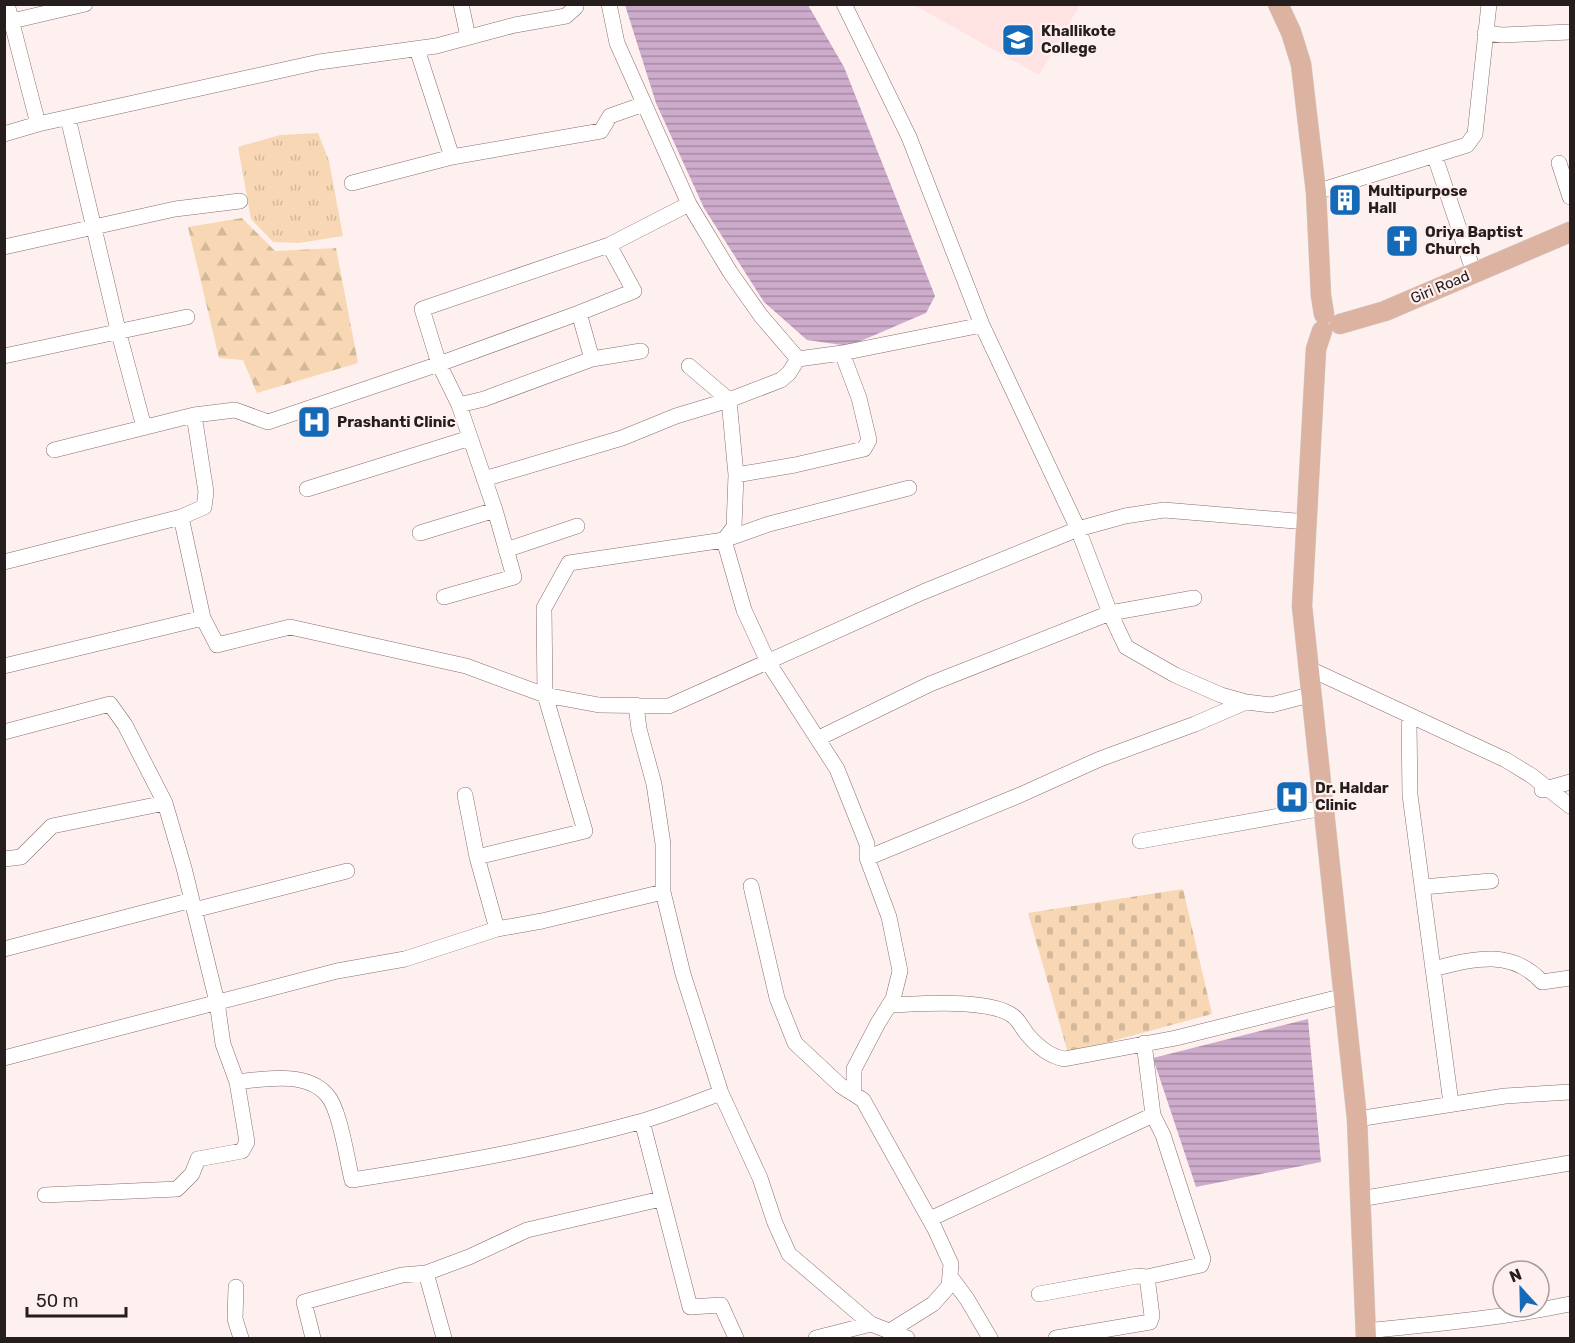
<svg xmlns="http://www.w3.org/2000/svg" width="1575" height="1343" font-family="Rubik,sans-serif">
	<style>
		.built { fill: #fee3e2 }
		.forest { fill: url(#forest-firs) }
		.cemetery { fill: url(#cemetery-stones) }
		.park { fill: url(#park-tufts) }
		.water { fill: url(#water-rules) }
		.lines { fill: none; stroke-linecap: round; stroke-linejoin: round }
		.minor-casing { stroke: #846f6f; stroke-width: 16 }
		.major-casing { stroke: #d4d2d2; stroke-width: 21 }
		.minor { stroke: #fff; stroke-width: 15 }
		.major { stroke: #dcb3a1; stroke-width: 20 }
		.labels { text-anchor: middle; stroke-width: 4.5; stroke-linejoin: round; paint-order: stroke }
		.poi-label { font-size: 15px; font-weight: bold; fill: #261d1d; stroke: #fff0f0; text-anchor: start }
		.street-label { font-size: 15px; fill: #261d1d; stroke: #fff0f0 }
	</style>
	<defs>
		<pattern id="forest-firs" width="22" height="20" patternUnits="userSpaceOnUse" patternTransform="scale(1.5)"><rect width="22" height="20" fill="#f7d7b4"/><path d="M5 1l3.5 6h-7zM16 11l3.5 6h-7z" fill="#d4b89a"/></pattern>
		<pattern id="cemetery-stones" width="16" height="16" patternUnits="userSpaceOnUse" patternTransform="scale(1.5)"><rect width="16" height="16" fill="#f7d7b4"/><path d="M2 7V4a2 2 0 0 1 4 0v3zM10 15v-3a2 2 0 0 1 4 0v3z" fill="#d4b89a"/></pattern>
		<pattern id="park-tufts" width="24" height="20" patternUnits="userSpaceOnUse" patternTransform="scale(1.5)"><rect width="24" height="20" fill="#f7d7b4"/><path d="M3 7l-1-3M5 7V3M7 7l1-3M15 17l-1-3M17 17v-4M19 17l1-3" fill="none" stroke="#d4b89a"/></pattern>
		<pattern id="water-rules" width="6" height="5" patternUnits="userSpaceOnUse" patternTransform="scale(1.5)"><rect width="6" height="5" fill="#cdabcb"/><path d="M0 2.5h6" fill="none" stroke="#a68ba4"/></pattern>
	</defs>
	<rect width="100%" height="100%" fill="#fff0f0"/>
	<path class="built" d="M914,5H1080L1039,75Z"/>
	<path class="forest" d="M242,218L275,251L336,248L358,363L257,393L243,360L219,358L188,227Z"/>
	<path class="cemetery" d="M1183,889L1212,1014L1068,1053L1028,913Z"/>
	<path class="park" d="M318,133L329,161L343,236L299,243L273,242L251,219L238,147L280,135Z"/>
	<path class="water" d="M625,5H808L844,67L935,296L926,313L849,346L807,340L764,302L704,208L656,103Z
		M1308,1019L1321,1162L1196,1187L1153,1058Z"/>
	<g class="lines">
		<defs>
			<path id="minor" d="M7,4L38,124
				M461,4L468,37
				M609,4L617,43L689,204L730,272L761,316L798,359L842,353L982,325
				M844,4L909,137L982,325L1078,529L1110,613L1126,647L1175,675L1221,695L1246,702L1271,705L1313,694
				M12,21L85,4
				M1485,33L1502,35L1570,32
				M417,49L452,157
				M68,118L118,330L144,427
				M4,134L38,124L319,62L436,46L515,25L566,16L576,7L575,4
				M1435,157L1474,273
				M1559,163L1570,197
				M352,183L452,157L601,131L610,116L644,104
				M1316,192L1467,145L1475,134L1489,4
				M4,247L175,209L240,201
				M4,356L187,317
				M592,359L641,351
				M689,366L729,400L736,475L734,527L724,540L744,610L768,662L837,769L867,844V858L889,917L900,971L893,999L878,1023L854,1069V1094
				M459,405L484,399L592,359L579,313L634,291L609,245
				M54,450L194,415L235,410L268,422L439,364L579,313
				M736,475L795,465L864,449L869,440L859,398L842,353
				M484,479L622,438L676,416L729,400L781,380L789,373L798,359
				M307,489L470,438
				M181,517L203,618L217,645L290,627L466,666L545,695L599,705L669,706L923,592L1078,529L1125,516L1164,510L1307,522
				M420,533L495,510
				M506,550L577,526
				M4,562L181,517L204,507L206,492L194,415
				M444,597L514,577L495,510L459,405L439,364L422,309L609,245L689,204
				M4,666L203,618
				M1310,669L1506,760L1532,776L1570,806
				M636,705L639,729L654,784L663,844V892L683,974L721,1093L760,1178L775,1223L789,1254L871,1324L907,1338
				M1409,723L1410,795L1433,969C1473,959 1511,948 1542,982L1570,978
				M4,732L110,704L125,725L165,803L184,868L217,1002L223,1044L237,1082L247,1142L242,1151L198,1159L192,1174L177,1189L45,1195
				M819,738L930,684L1110,613L1194,598
				M1542,790L1570,782
				M465,795L477,857L497,929
				M1140,841L1324,808
				M477,857L585,831L545,695L544,608L569,563L724,540L769,524L909,488
				M867,858L1020,795L1100,759L1195,724L1246,702
				M4,859L21,857L52,826L165,803
				M751,886L777,998L795,1043L841,1086L863,1100L935,1229L951,1264L949,1286L933,1304L890,1331
				M1423,887L1491,881
				M194,910L347,871
				M4,949L192,900
				M1433,969L1451,1103
				M889,1005C920,1004 989,998 1013,1016C1019,1020 1022,1028 1027,1034C1037,1046 1049,1056 1064,1059L1176,1038L1344,996
				M4,1058L337,971L405,959L497,929L542,921L663,892
				M237,1082C264,1079 307,1071 327,1095C340,1109 347,1160 352,1180C448,1165 545,1148 639,1122C667,1114 694,1103 721,1093
				M1357,1119L1505,1096L1570,1092
				M642,1121L690,1307L721,1305L736,1338
				M1360,1199L1570,1163
				M930,1219L1153,1115
				M950,1276L967,1299L990,1338
				M236,1287L235,1319L241,1338
				M1039,1294L1137,1276L1147,1277L1201,1265L1203,1259L1163,1135L1153,1115L1144,1043
				M1365,1331C1434,1324 1503,1318 1570,1304
				M313,1338L304,1302L402,1275L426,1273
				M444,1338L426,1273L469,1257L527,1230L661,1199
				M816,1338L871,1324
				M1056,1338L1150,1322L1152,1316L1147,1277"/>
			<path id="major" d="M1278,4L1291,32L1301,64L1316,192L1321,296L1324,314
				M1340,324L1385,311L1570,232
				M1322,331L1316,349L1302,606L1357,1119L1366,1338"/>
		</defs>
		<use href="#minor" class="minor-casing"/>
		<use href="#major" class="major-casing"/>
		<use href="#minor" class="minor"/>
		<use href="#major" class="major"/>
	</g>
	<defs>
		<symbol id="university-square" viewBox="-11 -11 22 22"><rect x="-9" y="-9" width="18" height="18" rx="4" fill="#156ab8" stroke="#fff0f0"/><path d="M0-5L7-2L0 1L-7-2ZM-4 1L0 2.5L4 1V4Q0 6-4 4Z" fill="#fff"/></symbol>
		<symbol id="building-square" viewBox="-11 -11 22 22"><rect x="-9" y="-9" width="18" height="18" rx="4" fill="#156ab8" stroke="#fff0f0"/><path d="M-4-6H4V6H1V3H-1V6H-4ZM-2.5-4.3h1.7v1.8h-1.7ZM.8-4.3h1.7v1.8H.8ZM-2.5-1h1.7V.8h-1.7ZM.8-1h1.7V.8H.8Z" fill="#fff"/></symbol>
		<symbol id="church-square" viewBox="-11 -11 22 22"><rect x="-9" y="-9" width="18" height="18" rx="4" fill="#156ab8" stroke="#fff0f0"/><path d="M-1.2-6h2.4v3.5h3.3v2.4h-3.3V6h-2.4V-.1h-3.3v-2.4h3.3Z" fill="#fff"/></symbol>
		<symbol id="hospital-square" viewBox="-11 -11 22 22"><rect x="-9" y="-9" width="18" height="18" rx="4" fill="#156ab8" stroke="#fff0f0"/><path d="M-5-5h3v3.5h4V-5h3V5h-3V1.5h-4V5h-3Z" fill="#fff"/></symbol>
	</defs>
	<g fill-rule="evenodd">
		<use href="#university-square" x="999" y="21" width="38" height="38"/>
		<use href="#building-square" x="1326" y="181" width="38" height="38"/>
		<use href="#church-square" x="1383" y="222" width="38" height="38"/>
		<use href="#hospital-square" x="295" y="403" width="38" height="38"/>
		<use href="#hospital-square" x="1273" y="778" width="38" height="38"/>
	</g>
	<g class="labels">
		<g class="poi-label">
			<text x="1041" y="36">Khallikote<tspan x="1041" dy="17">College</tspan></text>
			<text x="1368" y="196">Multipurpose<tspan x="1368" dy="17">Hall</tspan></text>
			<text x="1425" y="237">Oriya Baptist<tspan x="1425" dy="17">Church</tspan></text>
			<text x="337" y="427">Prashanti Clinic</text>
			<text x="1315" y="793">Dr. Haldar<tspan x="1315" dy="17">Clinic</tspan></text>
		</g>
		<g class="street-label">
			<text transform="translate(1440 287) rotate(-23)" y="5">Giri Road</text>
		</g>
	</g>
	<rect width="1575" height="1343" fill="none" stroke="#261d1d" stroke-width="12"/>
	<g transform="translate(1521 1289) rotate(338)"><circle r="28" fill="#fff0f0" stroke="#a89c9c" stroke-width="1.5"/>
	<path d="M0-4.5L10 22L0 15L-10 22Z" fill="#156ab8"/>
	<text y="-9" font-size="16" font-weight="bold" text-anchor="middle" fill="#261d1d">N</text>
	</g>
	<path d="M27 1307v9h99v-9" fill="none" stroke="#261d1d" stroke-width="3"/>
	<text x="36" y="1307" font-size="18" fill="#261d1d" stroke="#fff0f0" stroke-width="4.5" paint-order="stroke">50 m</text>
</svg>
